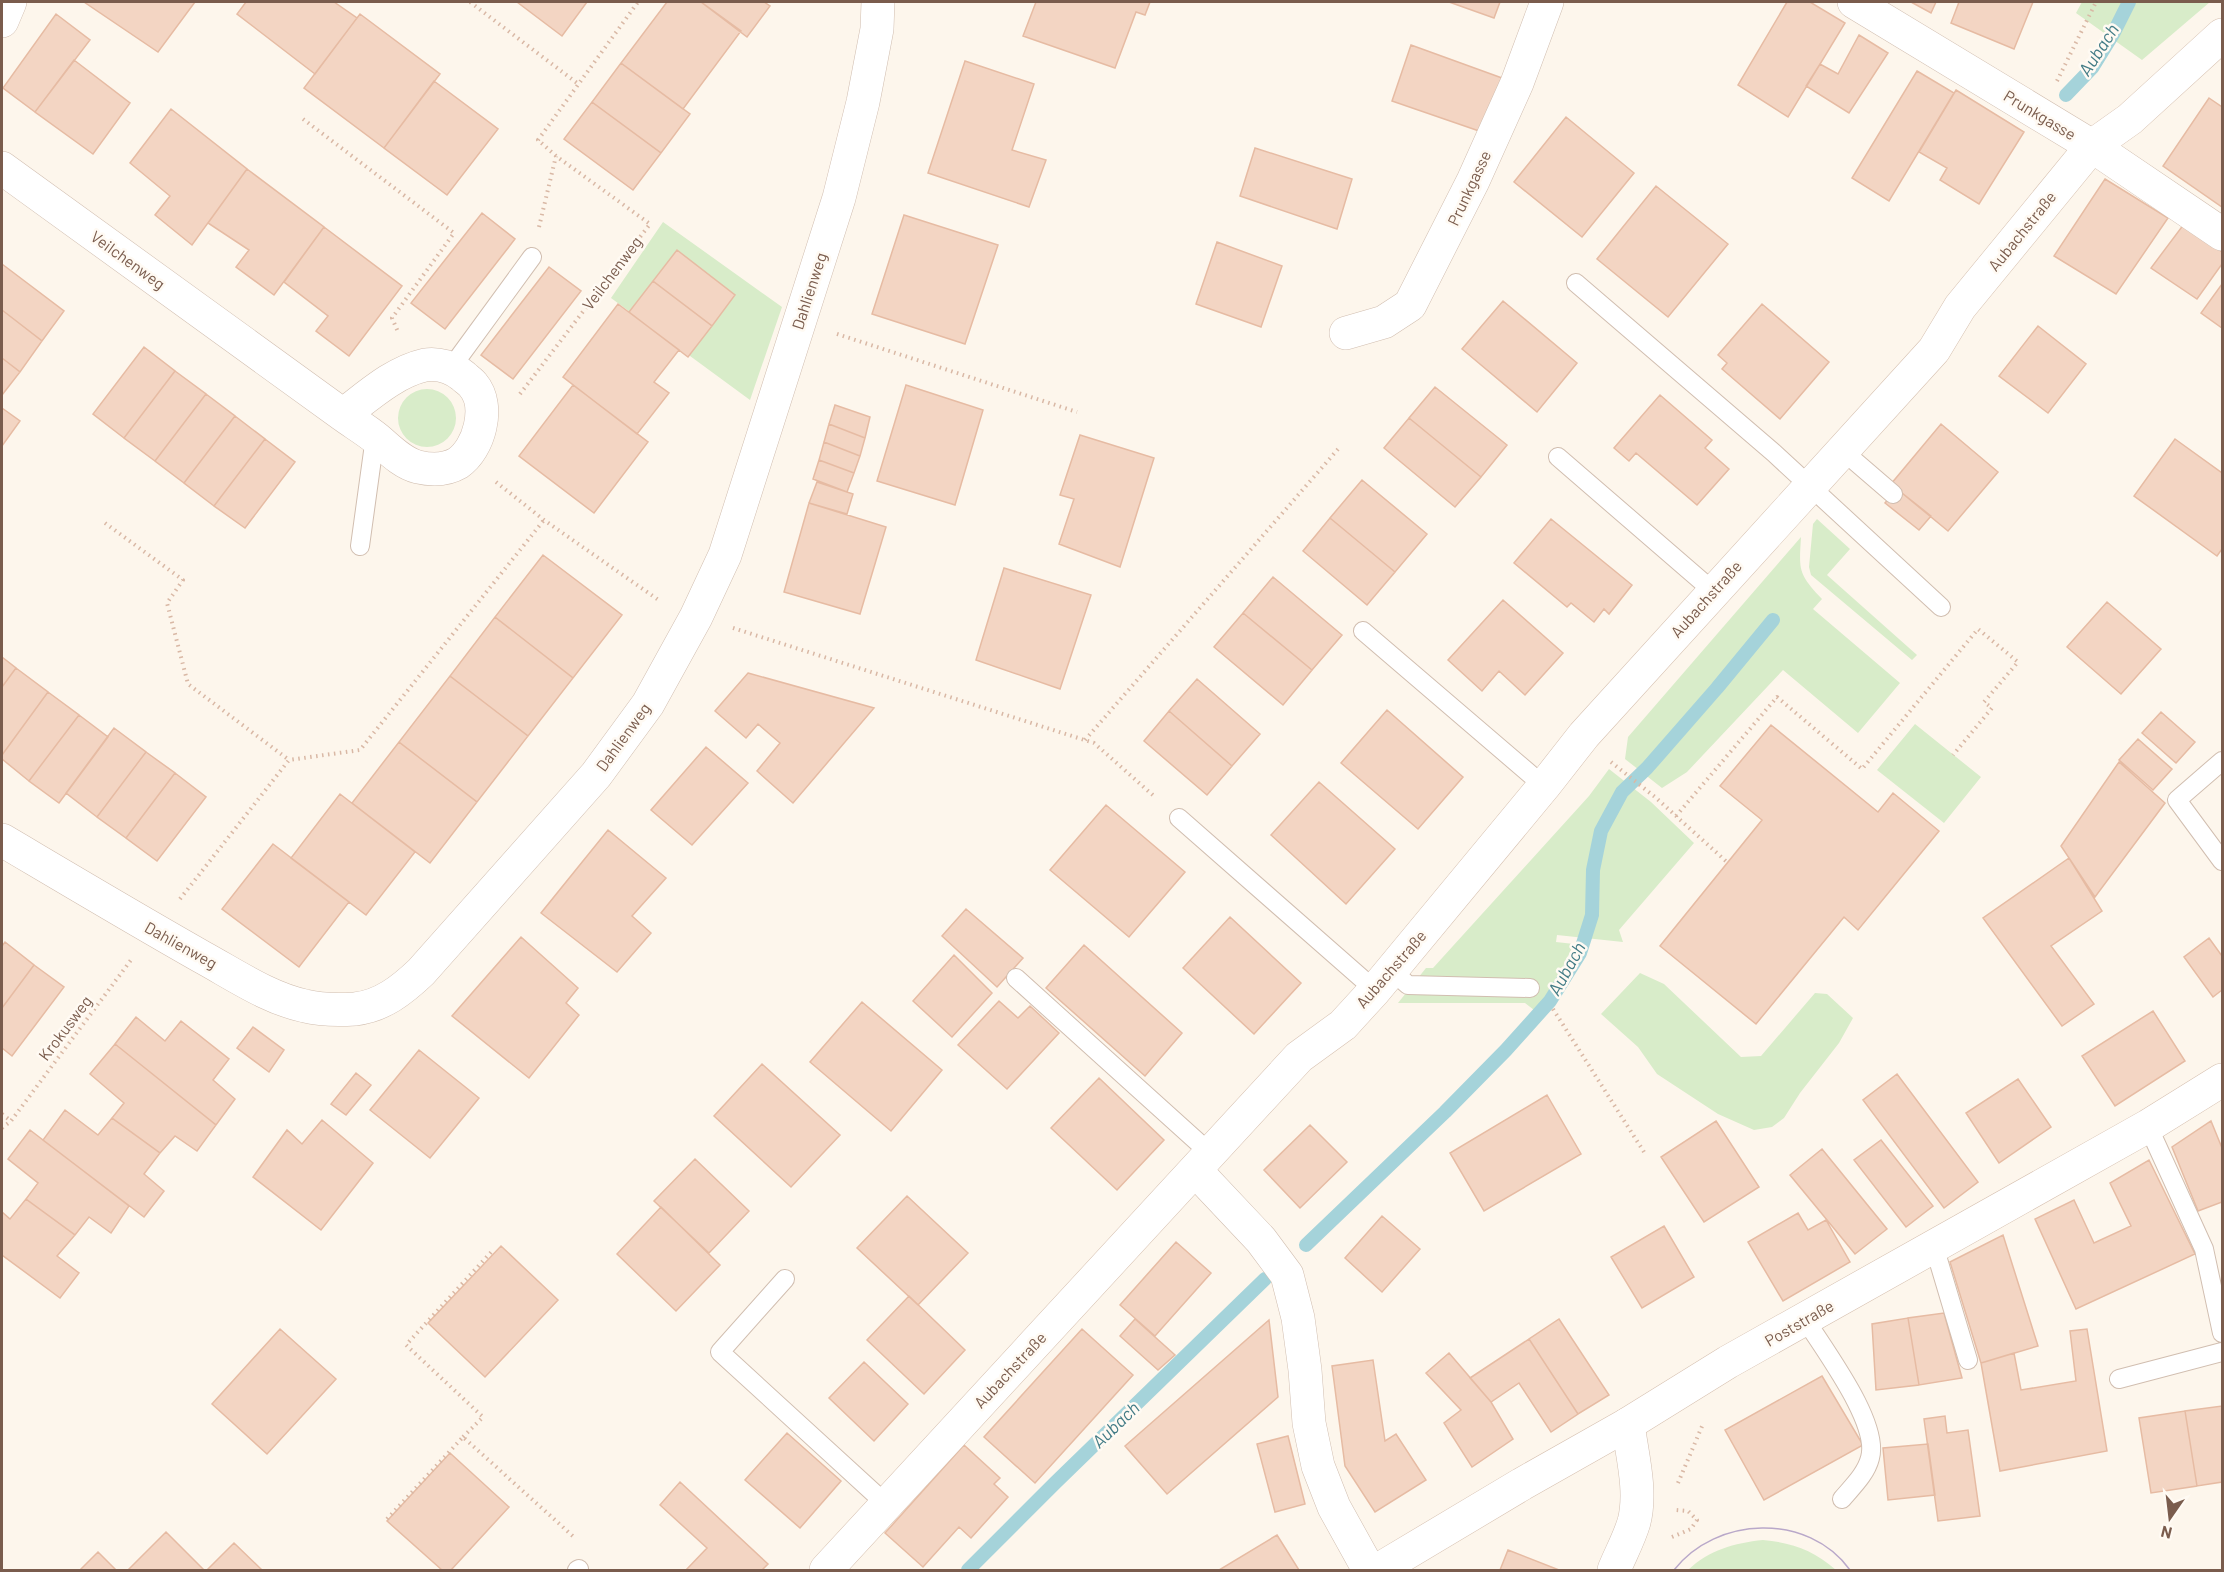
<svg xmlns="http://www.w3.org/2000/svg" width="2224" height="1572" font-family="Barlow,sans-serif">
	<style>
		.green { fill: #d8ecc9 }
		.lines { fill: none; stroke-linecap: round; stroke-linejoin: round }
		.stream { stroke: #a5d3da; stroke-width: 14 }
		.building { fill: #f3d5c3; stroke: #e6bba3; stroke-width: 1.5 }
		.service-casing { stroke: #d1beb0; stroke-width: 20 }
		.minor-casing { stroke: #d1beb0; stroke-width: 34 }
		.secondary-casing { stroke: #d6c0b0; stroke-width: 34 }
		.path { stroke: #d9b8a5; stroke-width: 4; stroke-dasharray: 1.5 4.5; stroke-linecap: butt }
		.service { stroke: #fff; stroke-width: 18 }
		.minor { stroke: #fff; stroke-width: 33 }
		.secondary { stroke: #fff; stroke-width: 33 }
		.tram { stroke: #b9a8c9; stroke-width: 1.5 }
		.labels { text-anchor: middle; stroke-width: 5; stroke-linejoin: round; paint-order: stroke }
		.street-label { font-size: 16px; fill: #7a5c4d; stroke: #fffaf3 }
		.water-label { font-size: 18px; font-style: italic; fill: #437c86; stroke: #fffaf3 }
	</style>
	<rect width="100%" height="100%" fill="#fdf6ec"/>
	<path class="green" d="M2082,2H2210L2142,60L2076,13Z
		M663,222L782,307L750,400L611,298Z
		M398 418a29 29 0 1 1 58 0a29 29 0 1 1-58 0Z
		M1817,519L1850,549L1827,575L1917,655L1912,660L1811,575L1809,567L1813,524Z
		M1801,537C1799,571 1798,573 1822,599L1813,609L1900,683L1858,733L1783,670L1687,772L1662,788L1625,759L1628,737Z
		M1915,724L1981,777L1944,823L1877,770Z
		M1609,769L1651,802L1694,843L1619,930L1623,942L1557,935L1556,942L1574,944L1548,997L1534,1010L1525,1003H1398L1426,968H1433L1589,796Z
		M1640,973L1664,984L1741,1057L1761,1056L1815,993L1827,994L1853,1018L1839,1043L1800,1093L1784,1118L1772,1127L1754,1130L1718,1114L1657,1074L1638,1047L1601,1014Z
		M1763,1540C1793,1543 1813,1550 1836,1570H1688C1709,1550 1734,1543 1763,1540Z"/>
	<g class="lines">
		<path class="stream" d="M2066,95L2092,68L2113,34L2129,2
			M1306,1245L1445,1112L1506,1050L1550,1001L1580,953L1592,915L1593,870L1601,831L1622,792L1647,768L1717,688L1773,620
			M968,1570L1055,1483L1265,1279"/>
	</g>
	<path class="building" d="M84,2H195L158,52Z
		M246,2H334L357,18L315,74L237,14Z
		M517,2H587L562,36Z
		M667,2H701L741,31L683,109L621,63Z
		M701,2H764L770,6L747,37Z
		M1036,2H1150L1145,15L1136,12L1115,68L1023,36Z
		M1449,2H1500L1494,18Z
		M1787,2H1810L1845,23L1788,117L1738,85Z
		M1911,2H1936L1931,13Z
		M1959,2H2033L2014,49L1951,23Z
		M56,14L90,40L35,112L3,88Z
		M360,14L440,74L384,148L304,88Z
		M1859,35L1888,53L1849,113L1806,86L1820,64L1838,74Z
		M1411,45L1502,78L1482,132L1392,101Z
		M74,60L130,103L93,154L35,112Z
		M965,61L1034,84L1012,150L1046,160L1029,207L928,173Z
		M621,63L690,114L661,153L592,102Z
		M1917,71L1954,93L1889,201L1852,178Z
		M434,81L498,129L447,195L384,148Z
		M1956,90L2024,132L1979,204L1940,180L1947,168L1919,152Z
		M2209,98L2222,107V207L2163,166Z
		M592,102L661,153L633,190L564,139Z
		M171,109L247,169L192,245L155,215L170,196L130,163Z
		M1566,117L1634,173L1582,237L1514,182Z
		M1255,148L1352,179L1337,229L1240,196Z
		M247,169L324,227L274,295L236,267L249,250L208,223Z
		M2105,179L2168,218L2116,294L2054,256Z
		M1656,186L1728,244L1668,317L1597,259Z
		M482,213L515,239L445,329L411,303Z
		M904,215L998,245L965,344L872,314Z
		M2184,224L2222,252V264L2197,299L2151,268Z
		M324,227L402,286L349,356L316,331L328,316L284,282Z
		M1217,242L1282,266L1261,327L1196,304Z
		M677,250L735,295L712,326L653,281Z
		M2,264L64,311L42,341L2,310Z
		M549,267L581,291L513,379L481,355Z
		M653,281L712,326L688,357L629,312Z
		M2222,284V328L2201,313Z
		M1503,301L1577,363L1537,412L1462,349Z
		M618,304L679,350L654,382L669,393L637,434L563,377Z
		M1762,304L1829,362L1780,419L1722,369L1727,363L1718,355Z
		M2,310L42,341L20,372L2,358Z
		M2038,326L2086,364L2048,413L1999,376Z
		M144,347L175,371L124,438L93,414Z
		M2,358L20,372L2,395Z
		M175,371L206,394L155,461L124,438Z
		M573,385L648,442L594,513L519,456Z
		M906,385L983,410L955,505L877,481Z
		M1435,387L1507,445L1481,477L1409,418Z
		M206,394L235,416L184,483L155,461Z
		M1660,395L1712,440L1705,448L1729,469L1697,505L1636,453L1629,461L1614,448Z
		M835,405L870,417L865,438L829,424Z
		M2,408L20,421L2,446Z
		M235,416L265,439L214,506L184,483Z
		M1409,418L1481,477L1455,507L1384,448Z
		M829,424L865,438L860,456L824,442Z
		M1941,424L1998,472L1948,531L1891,484Z
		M1080,435L1154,458L1120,567L1059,544L1074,499L1060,495Z
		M265,439L295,462L245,528L214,506Z
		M2175,439L2222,473V549L2217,556L2134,496Z
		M824,442L860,456L854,473L819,460Z
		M819,460L854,473L847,492L813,479Z
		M1362,480L1427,534L1395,572L1330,518Z
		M817,482L853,494L847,514L809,503Z
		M1897,489L1931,516L1919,530L1885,503Z
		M809,503L886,527L860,614L784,592Z
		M1330,518L1395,572L1367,605L1303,551Z
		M1551,519L1632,585L1609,614L1604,609L1594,622L1571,603L1567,607L1514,563Z
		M543,555L622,615L573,678L495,617Z
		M1004,568L1091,595L1060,689L976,660Z
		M1273,577L1342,635L1312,670L1243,613Z
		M1503,600L1563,653L1525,695L1499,671L1482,691L1448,660Z
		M2107,602L2161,649L2121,694L2067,647Z
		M1243,613L1312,670L1283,705L1214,647Z
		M495,617L573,678L528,736L450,676Z
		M2,657L16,668L2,687Z
		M16,668L48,692L2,755V687Z
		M748,673L874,708L793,803L757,771L780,743L758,724L746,738L715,711Z
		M450,676L528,736L477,802L399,742Z
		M1197,679L1260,734L1232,766L1169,711Z
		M48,692L79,715L29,781L2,759V755Z
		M1387,710L1463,777L1418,829L1341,763Z
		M1169,711L1232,766L1207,795L1144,741Z
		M2161,712L2195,742L2176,763L2142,733Z
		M79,715L108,737L59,803L29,781Z
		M1771,725L1878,812L1893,793L1939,831L1858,930L1844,917L1756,1024L1660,946L1762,820L1720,786Z
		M114,728L146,752L97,817L66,793Z
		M2138,739L2172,769L2153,790L2119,760Z
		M399,742L477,802L430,863L352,803Z
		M706,747L748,783L692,845L651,810Z
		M146,752L175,773L126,838L97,817Z
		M2119,762L2165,803L2095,897L2061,846Z
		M175,773L206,797L157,861L126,838Z
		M1319,782L1395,849L1346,904L1271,835Z
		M340,794L415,852L366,915L291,858Z
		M1106,805L1185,872L1129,937L1050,870Z
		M608,830L666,878L632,916L651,933L617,972L541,913Z
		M273,844L349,902L299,967L222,909Z
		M2069,858L2102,911L2051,946L2094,1004L2062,1026L1983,918Z
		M966,909L1023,958L997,987L942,936Z
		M1230,917L1301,983L1254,1034L1183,968Z
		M521,937L578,988L566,1003L579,1015L529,1078L452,1016Z
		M2209,938L2222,956V990L2213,997L2184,957Z
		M5,942L34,965L2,1008V946Z
		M1084,945L1182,1033L1145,1076L1046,988Z
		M954,955L992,993L952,1037L913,1001Z
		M34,965L64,987L12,1056L2,1048V1008Z
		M999,1001L1018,1018L1030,1006L1059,1033L1007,1089L958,1045Z
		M862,1002L942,1070L891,1131L810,1062Z
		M2153,1011L2185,1061L2115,1106L2082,1056Z
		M136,1017L165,1041L181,1021L229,1059L213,1080L235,1099L216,1125L115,1044Z
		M253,1027L284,1050L269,1072L237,1048Z
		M115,1044L216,1125L197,1151L175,1136L160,1153L112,1118L124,1103L90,1074Z
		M419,1050L479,1098L430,1158L370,1110Z
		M762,1064L840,1135L791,1187L714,1116Z
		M356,1073L371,1085L346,1115L331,1104Z
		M1897,1074L1978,1182L1944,1208L1863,1100Z
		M1099,1078L1164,1140L1117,1190L1051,1128Z
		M2018,1079L2051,1127L1999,1163L1966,1113Z
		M1547,1095L1581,1154L1484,1211L1450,1153Z
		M65,1110L98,1135L112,1118L160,1153L144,1174L164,1191L144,1217L43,1140Z
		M322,1120L373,1163L321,1230L253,1177L287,1130L302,1144Z
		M1716,1121L1759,1187L1704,1222L1661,1157Z
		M2211,1121L2222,1148V1202L2198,1211L2172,1147Z
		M1310,1125L1347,1162L1300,1208L1264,1170Z
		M30,1130L129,1206L111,1233L89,1217L75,1235L26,1199L38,1183L8,1159Z
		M1881,1140L1933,1206L1906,1227L1854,1160Z
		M1822,1149L1887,1229L1855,1254L1790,1175Z
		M695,1159L749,1211L709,1253L654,1201Z
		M2149,1160L2195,1254L2076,1309L2035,1219L2074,1200L2094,1243L2131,1226L2110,1183Z
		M907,1196L968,1253L918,1305L857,1248Z
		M26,1199L75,1235L57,1256L79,1273L60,1298L2,1255V1212L10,1219Z
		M661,1207L720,1265L676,1311L617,1254Z
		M1798,1213L1808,1230L1826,1220L1850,1262L1783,1301L1748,1242Z
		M1382,1216L1420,1249L1382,1292L1345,1258Z
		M1664,1226L1694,1277L1642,1308L1611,1257Z
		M2003,1235L2038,1346L1981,1363L1950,1262Z
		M1176,1242L1211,1273L1155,1336L1120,1305Z
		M501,1246L558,1300L485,1377L428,1323Z
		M909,1296L965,1350L924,1394L867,1340Z
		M1944,1313L1962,1378L1919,1385L1908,1318Z
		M1908,1318L1919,1385L1876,1390L1872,1324Z
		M1135,1319L1175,1355L1158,1370L1120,1336Z
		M1559,1319L1609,1395L1578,1414L1529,1339Z
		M1269,1320L1278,1397L1167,1494L1125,1446Z
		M280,1329L336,1379L267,1454L212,1404Z
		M1082,1329L1133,1375L1035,1483L984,1437Z
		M2087,1329L2107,1451L2000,1471L1981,1363L2014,1353L2021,1390L2076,1381L2070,1331Z
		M1529,1339L1578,1414L1551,1432L1519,1383L1491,1402L1470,1378Z
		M1449,1353L1491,1402L1513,1439L1472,1467L1444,1423L1461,1410L1426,1373Z
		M1373,1360L1385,1441L1396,1434L1426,1480L1375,1512L1345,1466L1332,1366Z
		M864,1362L908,1404L874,1441L829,1398Z
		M1822,1376L1863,1445L1764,1500L1725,1430Z
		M2222,1406V1482L2197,1486L2185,1411Z
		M2185,1411L2197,1486L2151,1493L2139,1418Z
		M1945,1416L1947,1433L1968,1430L1980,1516L1938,1521L1924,1419Z
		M787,1433L841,1481L800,1528L745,1480Z
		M1288,1436L1305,1504L1275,1512L1257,1444Z
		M1928,1444L1935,1495L1888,1500L1883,1448Z
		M964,1445L1000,1478L994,1484L1008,1497L971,1538L959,1527L923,1567L885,1533Z
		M450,1453L509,1507L451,1570H442L387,1521Z
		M680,1482L768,1564L762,1570H686L707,1548L660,1505Z
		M166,1532L204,1570H128Z
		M1277,1535L1299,1570H1219Z
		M234,1543L262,1570H207Z
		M1508,1550L1559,1570H1500Z
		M98,1552L116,1570H80Z"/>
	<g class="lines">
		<defs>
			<path id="service" d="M1576,283L1774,453L1941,607
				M451,368L532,257
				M1843,451L1893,494
				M1558,457L1713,591
				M360,546L375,437
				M1363,631L1544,786
				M2222,761L2177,800L2222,861
				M1179,818L1375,990
				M1391,970L1408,985L1530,988
				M1016,978L1211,1154
				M2148,1126L2204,1249L2222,1333
				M1934,1246L1968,1360
				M785,1279L720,1352L886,1504
				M1805,1319C1824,1350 1880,1423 1870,1458C1866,1474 1852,1487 1842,1499
				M2119,1379L2222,1352
				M577,1570L579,1569"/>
			<path id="minor" d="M1854,2L2092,146L2222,234
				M2,21L10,2
				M2,168L343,415C354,423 366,430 377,439C389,449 402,463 418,467C431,470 446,470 458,463C479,449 491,406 473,385C471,382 466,379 463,376C452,367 438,363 425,365C394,372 368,396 343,415
				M1346,333L1384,322L1410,305L1473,181L1517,83L1547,2
				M2,840C68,879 135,919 202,957C235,975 268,998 305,1006C321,1010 339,1010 355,1009C382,1006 402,990 421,972L596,775L648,704L696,617L725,555L839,198L863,102L877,29L878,2
				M1196,1171L1261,1240L1287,1275L1298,1318L1305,1370L1309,1423L1318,1466L1334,1507L1369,1570
				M1614,1570C1620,1555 1629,1539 1634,1522C1642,1491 1632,1455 1628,1424"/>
			<path id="secondary" d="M826,1570L1299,1057L1343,1025L1375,990L1544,786L1584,735L1934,350L1960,307L2092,146L2130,119L2222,35
				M1378,1570L1522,1484L1628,1424L1728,1362L2148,1126L2222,1080"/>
		</defs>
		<use href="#service" class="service-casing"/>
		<use href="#minor" class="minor-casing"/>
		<use href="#secondary" class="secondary-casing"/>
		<path class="path" d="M470,2L577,83
			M2057,81L2096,2
			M303,119L454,233L392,318L398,332
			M539,227L556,156
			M837,334L1077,412
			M520,394L650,224L556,156L538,140L638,2
			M496,482L544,520L660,601
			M105,523L183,580L167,603L188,684L289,760
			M733,628L1094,743L1155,797
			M1085,740L1339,448
			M1611,762L1655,797L1728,863
			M1676,816L1777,697L1862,769L1978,629L2018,662L1984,702L1992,708L1953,755
			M180,899L289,760L360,750L544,520
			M1553,1009L1644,1152
			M2,1114L11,1121
			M2,1128L11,1121L131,960
			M463,1437L483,1417L406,1345L493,1250
			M1678,1483L1703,1424
			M387,1519L463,1437L575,1538
			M1672,1537L1691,1529L1697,1520L1688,1511L1676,1510"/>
		<use href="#service" class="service"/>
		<use href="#minor" class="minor"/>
		<use href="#secondary" class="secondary"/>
		<path class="tram" d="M1674,1570C1716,1516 1808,1512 1850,1570"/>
	</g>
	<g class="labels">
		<g class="street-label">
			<text transform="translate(2040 115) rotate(31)" y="6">Prunkgasse</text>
			<text transform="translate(1469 188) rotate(-65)" y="6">Prunkgasse</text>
			<text transform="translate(2022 231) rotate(-51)" y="6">Aubachstraße</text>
			<text transform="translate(128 260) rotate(36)" y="6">Veilchenweg</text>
			<text transform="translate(612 273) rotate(-53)" y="6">Veilchenweg</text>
			<text transform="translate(809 291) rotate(-72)" y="6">Dahlienweg</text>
			<text transform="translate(1706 599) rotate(-48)" y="6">Aubachstraße</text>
			<text transform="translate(623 737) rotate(-54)" y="6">Dahlienweg</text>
			<text transform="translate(181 945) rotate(29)" y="6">Dahlienweg</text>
			<text transform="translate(1391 969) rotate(-49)" y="6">Aubachstraße</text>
			<text transform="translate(65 1028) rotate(-53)" y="6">Krokusweg</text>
			<text transform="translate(1799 1323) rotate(-30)" y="6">Poststraße</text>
			<text transform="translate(1010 1370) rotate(-47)" y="6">Aubachstraße</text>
		</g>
		<g class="water-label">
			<text transform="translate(2099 50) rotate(-57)" y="6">Aubach</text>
			<text transform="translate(1567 969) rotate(-61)" y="6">Aubach</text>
			<text transform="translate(1116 1425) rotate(-44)" y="6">Aubach</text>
		</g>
	</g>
	<rect width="2224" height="1572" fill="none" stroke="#7a5c4d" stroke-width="6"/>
	<g transform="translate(2170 1518) rotate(194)" stroke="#fffaf3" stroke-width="4.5" paint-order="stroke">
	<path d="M0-4.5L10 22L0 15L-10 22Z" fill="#7a5c4d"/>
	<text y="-9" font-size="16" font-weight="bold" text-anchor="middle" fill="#7a5c4d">N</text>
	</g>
</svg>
